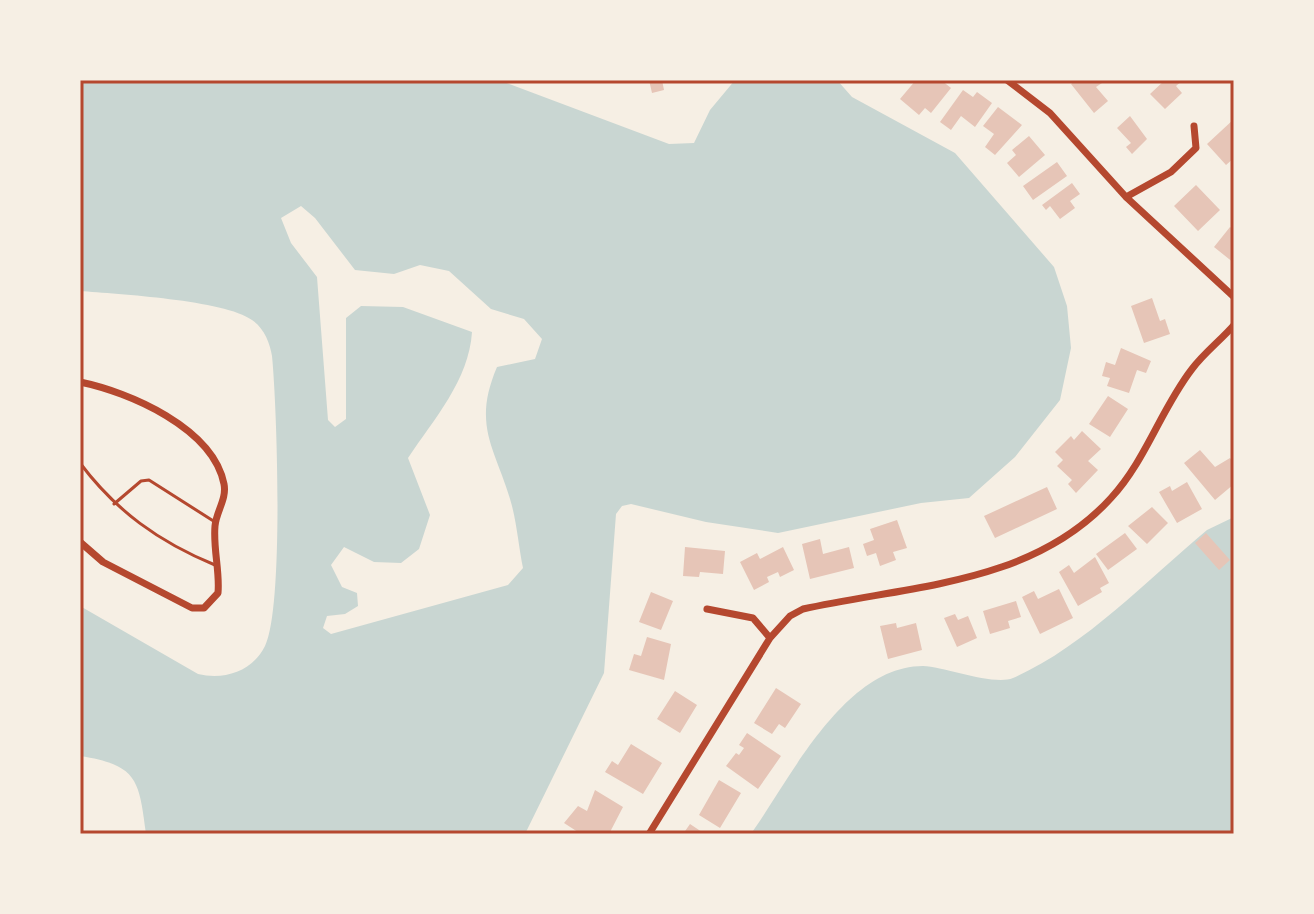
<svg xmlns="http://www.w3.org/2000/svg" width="1314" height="914" font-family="'Roboto Serif',serif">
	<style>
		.water { fill: #c9d6d2; fill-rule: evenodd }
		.building { fill: #e6c5b7 }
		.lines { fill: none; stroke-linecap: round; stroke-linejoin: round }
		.service { stroke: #b5482f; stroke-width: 3 }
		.minor { stroke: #b5482f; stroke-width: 7 }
		.neatline { fill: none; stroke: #b5482f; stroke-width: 3 }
	</style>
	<rect width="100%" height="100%" fill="#f6efe4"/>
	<path class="water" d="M80,80H499L669,144L694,143L710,110L735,80H837L852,97L955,153L1054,267L1067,306L1071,348L1060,400L1015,457L969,498L921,503L778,533L706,522L631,504L622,506L616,514L604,673L525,834H146C139,780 138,765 80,756V606L198,674C224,680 252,672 265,646C284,608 277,406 272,356C270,343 264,328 252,320C225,300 117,294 80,291ZM301,206L315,218L355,270L394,274L420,265L449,271L491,309L524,319L542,339L535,359L497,367C471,428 497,450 512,506C517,526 519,548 523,568L508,585L331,634L323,628L327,616L345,614L358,606L357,593L342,587L331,565L344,547L374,562L401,563L419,549L430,515L408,458C434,419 469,380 472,332L403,307L361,306L346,318V419L335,427L328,420L317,277L291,243L281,218Z
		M1234,517V834H751C791,777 845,666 923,666C945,667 994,686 1013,678C1084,647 1147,580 1207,530Z"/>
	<path class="building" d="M649,80H662L664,90L652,93Z
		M916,80H941L951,88L931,113L925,108L919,115L900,99Z
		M1076,80H1100L1102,83L1096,87L1108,101L1094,113L1071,84Z
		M1165,80H1183L1176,86L1182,93L1165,109L1150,94Z
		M963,90L973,97L977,92L992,103L975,127L961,116L951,130L940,122Z
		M998,107L1022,125L995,155L985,147L994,134L983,126Z
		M1130,116L1147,139L1132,154L1126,147L1131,143L1117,128Z
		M1234,119V158L1226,165L1207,144Z
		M1029,136L1045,155L1019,177L1007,163L1016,155L1012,150Z
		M1057,162L1067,176L1033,200L1023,186Z
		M1072,183L1080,194L1070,201L1075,208L1060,219L1050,206L1046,210L1042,205Z
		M1196,185L1220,210L1198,231L1174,206Z
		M1230,227L1234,230V263L1214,247Z
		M1152,298L1160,321L1165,319L1170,334L1144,343L1131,306Z
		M1121,348L1151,361L1146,373L1137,370L1129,393L1107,386L1110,378L1102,376L1106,362L1115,365Z
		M1108,396L1128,409L1110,437L1089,424Z
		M1082,431L1101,449L1088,461L1098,470L1076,493L1068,484L1072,480L1057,466L1063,460L1055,452L1071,436L1074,440Z
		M1200,450L1215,467L1230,458L1234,463V484L1215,500L1184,463Z
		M1187,482L1202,509L1177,523L1159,492L1170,486L1172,491Z
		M1047,487L1057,509L995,538L984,516Z
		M1152,507L1168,523L1147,544L1128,526Z
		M897,520L907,548L893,552L896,560L880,566L876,553L867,556L863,544L874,540L870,529Z
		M1125,533L1137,549L1108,570L1096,554Z
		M1206,533L1230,560L1219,570L1195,543Z
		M820,539L823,554L849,547L854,568L810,579L802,544Z
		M685,547L725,551L723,574L700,572L699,577L683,576Z
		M783,547L794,570L780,577L778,572L767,577L769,582L754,590L740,562L757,553L760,559Z
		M1095,557L1109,583L1100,588L1102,592L1078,606L1059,572L1069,565L1074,573Z
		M1059,589L1073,618L1040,634L1022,597L1034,591L1038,599Z
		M651,592L673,601L661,630L639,622Z
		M1016,601L1021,617L1008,621L1010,628L990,634L983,611Z
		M955,614L958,620L968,616L977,638L957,647L944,618Z
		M896,623L897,628L916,623L922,650L888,659L880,626Z
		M647,637L671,644L664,680L629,670L634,654L641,656Z
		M776,688L801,704L785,728L779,724L772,734L754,723Z
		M675,691L697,705L680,733L657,719Z
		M747,733L781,756L758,789L726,766L736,753L739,755L744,748L739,745Z
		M631,744L662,763L643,794L605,772L612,761L618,765Z
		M719,780L741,793L720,828L699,815Z
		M595,790L623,807L609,834H581L564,823L578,806L587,811Z
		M690,824L705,834H683Z"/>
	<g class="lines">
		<path class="service" d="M80,463C116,511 159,542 215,565
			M114,504L141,481L149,480L215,522"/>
		<path class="minor" d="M1007,80L1050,113L1126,197L1234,297
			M1126,197L1171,172L1196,148L1194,126
			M80,382C129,392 213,428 224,484C227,499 216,512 215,526C213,549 220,571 218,593L204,608H192L103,562L80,542
			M707,609L753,618L770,638
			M649,834L770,638L790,616L803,609C911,585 1032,585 1111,498C1146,460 1161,409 1192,369C1204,353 1221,340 1234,325"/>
	</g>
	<rect width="1314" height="914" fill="none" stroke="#f6efe4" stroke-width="164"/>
	<rect x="82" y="82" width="1150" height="750" class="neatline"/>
</svg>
